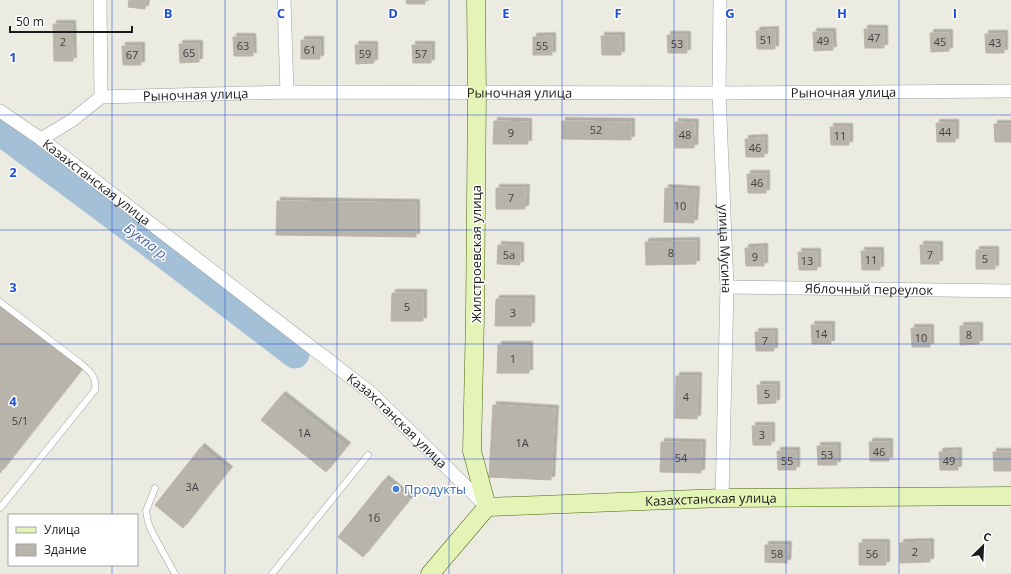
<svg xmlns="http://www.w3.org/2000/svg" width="1011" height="574" font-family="'Open Sans',sans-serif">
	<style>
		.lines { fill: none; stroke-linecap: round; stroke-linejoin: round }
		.river { stroke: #a4c0d7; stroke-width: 29 }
		.building { fill: #b8b3ab; stroke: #bcb4a5; filter: url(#shadow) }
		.lane-casing { stroke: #9f9f9f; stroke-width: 7 }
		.street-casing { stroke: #9f9f9f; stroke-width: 14 }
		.secondary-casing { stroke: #4a680c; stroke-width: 19 }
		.lane { stroke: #fff; stroke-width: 6 }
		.street { stroke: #fff; stroke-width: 13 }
		.secondary { stroke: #e4f4b7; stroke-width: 18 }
		.grid { fill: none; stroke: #1d4ed8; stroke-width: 1; stroke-opacity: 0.55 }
		.shop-dot { fill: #3f7fe0; stroke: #fff; stroke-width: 1.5 }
		.labels { text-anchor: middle; stroke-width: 3; stroke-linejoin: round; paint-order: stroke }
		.number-label { font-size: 11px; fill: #42413f }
		.street-label { font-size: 13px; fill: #1b1b1b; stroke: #fff }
		.shop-label { font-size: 13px; fill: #366cbe; stroke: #fff; text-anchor: start }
		.water-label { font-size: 14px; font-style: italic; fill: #4f67a3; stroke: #fff }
		.grid-label { font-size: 13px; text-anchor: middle; font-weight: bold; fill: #1d4ed8; stroke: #fff; stroke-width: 3; stroke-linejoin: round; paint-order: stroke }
	</style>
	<defs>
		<filter id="shadow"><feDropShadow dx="3.5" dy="-3.5" stdDeviation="0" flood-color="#0004"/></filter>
	</defs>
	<rect width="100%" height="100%" fill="#ecebe1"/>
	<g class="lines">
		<path class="river" d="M0,131L120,220L295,354"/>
	</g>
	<path class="building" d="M129,0H146L145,9L128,7Z
		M406,0H425V4H407Z
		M53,24H72L73,61H54Z
		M864,29H884V48H865Z
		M775,30V49H757L756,31Z
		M813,32H832L833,50L814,51Z
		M930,33H949V51L931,52Z
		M985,34H1004V53H986Z
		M667,35H687V53H668Z
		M552,36V55H533V37Z
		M601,36H621V55H602Z
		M233,37H252L253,56H234Z
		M301,40H320V59H301Z
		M179,44H199V62L180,63Z
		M355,45H374V63L356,64Z
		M412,45H431V63H413Z
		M122,46H141V65H123Z
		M494,121L528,122V144H493Z
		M562,121L631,122V140L562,139Z
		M675,122L695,123L694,148H675Z
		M936,123H955V142H937Z
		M994,124H1011V142H995Z
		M830,127H849V145H831Z
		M764,138V157H746L745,139Z
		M747,174H766V193H748Z
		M496,188H526L525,209H496Z
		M665,188L696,190L694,223L664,222Z
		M277,201L416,203V237L276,235Z
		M696,241V264L646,265L645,242Z
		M498,245L520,246V265L497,264Z
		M920,245H939V264H921Z
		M764,247V266H746L745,248Z
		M976,250H995V269H976Z
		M861,251H880V270H862Z
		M798,252H817V270H799Z
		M392,293H423V321H391Z
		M496,299H531V326H495Z
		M0,305L82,369L0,473Z
		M811,325H831V344H812Z
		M960,326H979V344L960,345Z
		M911,328H930V347H912Z
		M755,332H774V351H756Z
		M498,345H529V373H497Z
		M676,376H698L697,419L675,418Z
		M757,385H776V403L758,404Z
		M282,395L347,446L326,472L261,420Z
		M493,405L555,409L551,480L489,477Z
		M752,426H771V445H753Z
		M661,442L702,443L701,473L660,472Z
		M869,442H889V461H870Z
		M817,446H837V465H818Z
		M201,447L229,470L183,528L155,505Z
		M777,451H796V470H778Z
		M958,451V470H940L939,452Z
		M993,452H1011V471H994Z
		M385,479L410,499L363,557L338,537Z
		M930,542V562L900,563V543Z
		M859,543H886V565H859Z
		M765,545H788L787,563L765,562Z"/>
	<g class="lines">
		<defs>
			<path id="lane" d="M0,302L80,363C90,371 97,377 95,390L0,508
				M155,488L146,511L148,522L152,532L175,574
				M272,574L368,455"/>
			<g id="street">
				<path d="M100,0L101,97"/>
				<path d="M284,0L287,92"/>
				<path id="s1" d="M720,0L719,93L727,287L722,498"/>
				<path id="s2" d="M0,111L41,139L371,393L487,507"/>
				<path id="s3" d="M41,139L71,121L101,97L287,92L719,93L1011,91"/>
				<path id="s4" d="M727,287L1011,291"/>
			</g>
			<g id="secondary">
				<path d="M476,0L477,92L475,316L472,451L487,507"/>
				<path id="s5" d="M487,507L722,498L1011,496"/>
				<path d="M430,574L487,507"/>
			</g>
		</defs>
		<use href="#lane" class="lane-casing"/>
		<use href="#street" class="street-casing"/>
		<use href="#secondary" class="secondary-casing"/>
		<use href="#lane" class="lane"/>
		<use href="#street" class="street"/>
		<use href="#secondary" class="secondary"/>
	</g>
	<path class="grid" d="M112,0V515M225,0V574M337,0V574M449,0V574M562,0V574M674,0V574M786,0V574M899,0V574M0,115H1011M0,230H1011M0,344H1011M0,459H1011M112,565V574"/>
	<circle class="shop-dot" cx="396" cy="489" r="4"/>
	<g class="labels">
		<g class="number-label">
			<text x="874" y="42">47</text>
			<text x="766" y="44">51</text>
			<text x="823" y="45">49</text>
			<text x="63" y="46">2</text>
			<text x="940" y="46">45</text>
			<text x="995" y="47">43</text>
			<text x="677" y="48">53</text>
			<text x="243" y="50">63</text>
			<text x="542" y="50">55</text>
			<text x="310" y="54">61</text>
			<text x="189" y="57">65</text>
			<text x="365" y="58">59</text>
			<text x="421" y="58">57</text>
			<text x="132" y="59">67</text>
			<text x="596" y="134">52</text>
			<text x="945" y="136">44</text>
			<text x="511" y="137">9</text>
			<text x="685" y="139">48</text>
			<text x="840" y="140">11</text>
			<text x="755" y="152">46</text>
			<text x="757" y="187">46</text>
			<text x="511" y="202">7</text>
			<text x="680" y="210">10</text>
			<text x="671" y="257">8</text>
			<text x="509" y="259">5а</text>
			<text x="930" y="259">7</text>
			<text x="755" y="261">9</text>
			<text x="985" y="263">5</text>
			<text x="871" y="264">11</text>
			<text x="807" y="265">13</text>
			<text x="407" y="311">5</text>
			<text x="513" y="317">3</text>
			<text x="821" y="338">14</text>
			<text x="969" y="339">8</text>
			<text x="921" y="342">10</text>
			<text x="765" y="345">7</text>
			<text x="513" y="363">1</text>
			<text x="767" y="398">5</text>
			<text x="686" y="401">4</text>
			<text x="20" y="425">5/1</text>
			<text x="304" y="437">1А</text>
			<text x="762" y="439">3</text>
			<text x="522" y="447">1А</text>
			<text x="879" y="456">46</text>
			<text x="827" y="459">53</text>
			<text x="681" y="462">54</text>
			<text x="787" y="465">55</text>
			<text x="949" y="465">49</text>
			<text x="192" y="491">3А</text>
			<text x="374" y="522">1б</text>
			<text x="915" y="556">2</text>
			<text x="777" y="558">58</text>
			<text x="872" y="558">56</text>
		</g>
		<g class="street-label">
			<text dy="5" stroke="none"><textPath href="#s3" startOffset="492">Рыночная улица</textPath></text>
			<text dy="5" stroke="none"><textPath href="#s3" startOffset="816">Рыночная улица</textPath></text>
			<text dy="5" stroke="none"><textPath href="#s3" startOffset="168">Рыночная улица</textPath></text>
			<text dy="5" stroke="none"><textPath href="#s2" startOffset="120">Казахстанская улица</textPath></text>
			<text dy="5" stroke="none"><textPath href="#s1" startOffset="249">улица Мусина</textPath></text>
			<text transform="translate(476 254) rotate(-90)" y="5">Жилстроевская улица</text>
			<text dy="5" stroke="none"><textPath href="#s4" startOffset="142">Яблочный переулок</textPath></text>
			<text dy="5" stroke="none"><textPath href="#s2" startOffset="504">Казахстанская улица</textPath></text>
			<text dy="5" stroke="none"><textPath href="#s5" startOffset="224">Казахстанская улица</textPath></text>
		</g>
		<g class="shop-label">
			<text x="404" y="494">Продукты</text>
		</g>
		<g class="water-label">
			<text transform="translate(147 242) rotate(37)" y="5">Букпа р.</text>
		</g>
	</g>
	<g class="grid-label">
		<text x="168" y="18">B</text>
		<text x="281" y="18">C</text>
		<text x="393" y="18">D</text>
		<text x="506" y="18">E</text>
		<text x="618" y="18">F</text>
		<text x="730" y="18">G</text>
		<text x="842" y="18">H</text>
		<text x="955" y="18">I</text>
		<text x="13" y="62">1</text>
		<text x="13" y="177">2</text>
		<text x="13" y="292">3</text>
		<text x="13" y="406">4</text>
	</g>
	<rect x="8" y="514" width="130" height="52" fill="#ffffff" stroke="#a4a4a4"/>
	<rect x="16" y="527" width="20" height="6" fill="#e4f4b7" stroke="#a4a4a4"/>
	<text x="44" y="534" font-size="12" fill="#1b1b1b">Улица</text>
	<rect x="16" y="544" width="20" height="12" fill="#b8b3ab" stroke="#a4a4a4"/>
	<text x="44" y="554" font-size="12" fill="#1b1b1b">Здание</text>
	<g transform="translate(983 546) rotate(24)" stroke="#ffffff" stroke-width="3" paint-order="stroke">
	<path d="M0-3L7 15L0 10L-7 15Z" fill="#1b1b1b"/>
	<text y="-6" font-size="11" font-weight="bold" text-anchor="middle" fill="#1b1b1b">С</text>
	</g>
	<path d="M10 26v6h122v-6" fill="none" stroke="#1b1b1b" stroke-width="2"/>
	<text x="16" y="26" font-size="12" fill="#1b1b1b" stroke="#ffffff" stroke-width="3" paint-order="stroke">50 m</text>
</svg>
